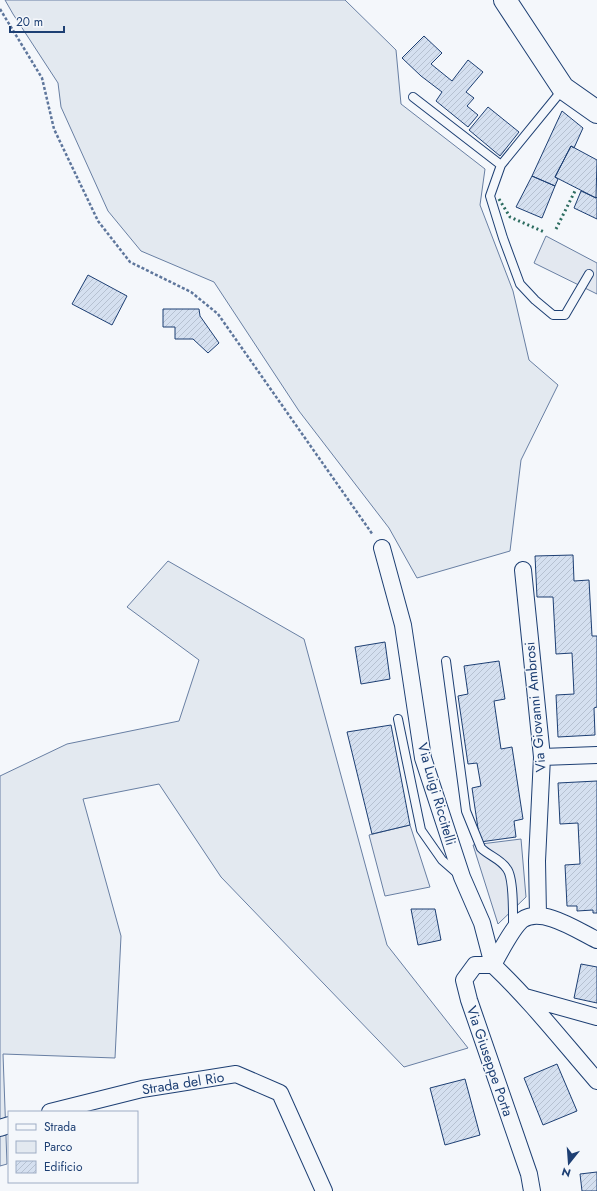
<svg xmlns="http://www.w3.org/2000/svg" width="597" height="1191" font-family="Jost,sans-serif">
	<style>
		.green { fill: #e3e9f0; stroke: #687fa3 }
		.parking { fill: #e3e8f0; stroke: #687fa3 }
		.building { fill: url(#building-hatch); stroke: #1d3f73 }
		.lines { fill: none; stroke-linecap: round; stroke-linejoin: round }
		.lane-casing { stroke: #1d3f73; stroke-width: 10 }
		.street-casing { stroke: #1d3f73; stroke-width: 18 }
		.secondary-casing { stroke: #1d3f73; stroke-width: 24 }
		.path { stroke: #5e769c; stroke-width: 2.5; stroke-dasharray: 3 2; stroke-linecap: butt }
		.lane { stroke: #f4f7fb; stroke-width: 8 }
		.street { stroke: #f4f7fb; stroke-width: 16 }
		.secondary { stroke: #f4f7fb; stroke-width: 22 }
		.hedge { stroke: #2c6c60; stroke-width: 3; stroke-dasharray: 2 3; stroke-linecap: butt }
		.labels { text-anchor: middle; stroke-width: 3; stroke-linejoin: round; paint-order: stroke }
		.street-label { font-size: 14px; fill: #1d3f73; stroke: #f4f7fb }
	</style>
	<defs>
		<pattern id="building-hatch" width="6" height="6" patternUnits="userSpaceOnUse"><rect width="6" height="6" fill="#d5e0f0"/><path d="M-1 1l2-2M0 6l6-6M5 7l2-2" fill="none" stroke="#b6c1d1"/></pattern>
	</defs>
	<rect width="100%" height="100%" fill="#f4f7fb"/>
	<path class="green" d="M5,0H345L396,50L401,104L485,169L480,205L513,291L529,360L558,385L521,460L510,551L417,578L389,528L299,411L214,282L141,251L108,211L61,107L58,83L13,14Z
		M168,561L304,639L387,945L468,1048L404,1067L221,877L159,784L83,799L121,936L115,1058L3,1054L7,1164L0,1166V776L67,744L179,721L199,660L127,607Z"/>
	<path class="parking" d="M546,236L597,263V294L534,263Z
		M410,825L430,887L385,896L369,835Z
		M521,839L526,897L498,924L473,845Z"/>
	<path class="building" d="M424,36L442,53L431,64L452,81L468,60L483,72L466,92L474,98L467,106L478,115L468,127L436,101L442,92L421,76L402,58Z
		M488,107L519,132L500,156L469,130Z
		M562,111L583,128L574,148L571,146L555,177L558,179L555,186L532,176Z
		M571,146L597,160L596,198L555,177Z
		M532,176L555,186L542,218L516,207Z
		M581,191L596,198L597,197V219L574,208Z
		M88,275L127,296L112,325L72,304Z
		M163,309H199L200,316L219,343L208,353L193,339H175V327H163Z
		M573,555L574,581L589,580L592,636H597V707L594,708L595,735L558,737L556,695L574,694L572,653L556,654L553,597H537L535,556Z
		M385,642L390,679L361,684L355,647Z
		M499,661L505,699L494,701L501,749L512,747L523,819L514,821L516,837L480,842L472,788L481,786L477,763L468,764L458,696L468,694L464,666Z
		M391,725L410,825L372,834L347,732Z
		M597,781V913H593V910L577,911V906H567L565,865L580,864L578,823L560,824L558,783Z
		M411,909H435L441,940L418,945Z
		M581,964L597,967V1003L574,998Z
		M557,1064L577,1111L543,1125L524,1078Z
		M465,1079L480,1135L445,1145L430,1088Z
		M597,1172V1191H582L580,1174Z"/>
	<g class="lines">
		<defs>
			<path id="lane" d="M563,89L501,165L490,196L503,238L520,284L535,300L553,315H565L589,274
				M413,97L501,165
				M446,661L466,811L481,848C489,856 501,859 507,869C514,878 513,916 513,929
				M398,719L421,830L442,860L458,874"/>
			<path id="street" d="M382,548L403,625L423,758L462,877L482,923L493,965
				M523,570L542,757L537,861L538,915
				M542,757L597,755
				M493,965C499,954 513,927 522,920C542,906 578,931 597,940
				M525,997L597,1017
				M50,1112L142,1089L236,1074L280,1093L324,1191
				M0,1128L9,1125
				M532,1191L529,1174L469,1000L464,980L475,965H493C531,1001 563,1042 597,1081"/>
			<path id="secondary" d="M505,0L563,88L597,112"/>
		</defs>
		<use href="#lane" class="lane-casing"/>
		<use href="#street" class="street-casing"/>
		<use href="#secondary" class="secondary-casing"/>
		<path class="path" d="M0,9L42,78L54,129L98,221L130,262L191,292L218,314L373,535"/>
		<use href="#lane" class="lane"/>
		<use href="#street" class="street"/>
		<use href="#secondary" class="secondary"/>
		<path class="hedge" d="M499,199L510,217L544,232
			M556,229L575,191"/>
	</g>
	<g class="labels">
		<g class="street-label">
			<text transform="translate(535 707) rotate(-95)" y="5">Via Giovanni Ambrosi</text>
			<text transform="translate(437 794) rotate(74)" y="5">Via Luigi Riccitelli</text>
			<text transform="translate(490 1061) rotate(71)" y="5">Via Giuseppe Porta</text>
			<text transform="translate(183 1083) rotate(-9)" y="5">Strada del Rio</text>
		</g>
	</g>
	<rect x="8" y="1111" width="130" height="72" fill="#f4f7fb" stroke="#9eadc5"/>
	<rect x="16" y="1124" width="20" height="6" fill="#f4f7fb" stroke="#9eadc5"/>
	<text x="44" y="1131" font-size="12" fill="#1d3f73">Strada</text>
	<rect x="16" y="1141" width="20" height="12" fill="#e3e9f0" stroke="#9eadc5"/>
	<text x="44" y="1151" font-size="12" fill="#1d3f73">Parco</text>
	<rect x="16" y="1161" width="20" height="12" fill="url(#building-hatch)" stroke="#9eadc5"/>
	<text x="44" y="1171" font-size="12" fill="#1d3f73">Edificio</text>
	<g transform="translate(569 1163) rotate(197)" stroke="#f4f7fb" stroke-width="3" paint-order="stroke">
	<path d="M0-3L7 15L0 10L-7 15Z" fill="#1d3f73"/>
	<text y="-6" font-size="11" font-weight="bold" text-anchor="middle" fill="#1d3f73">N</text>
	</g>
	<path d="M10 26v6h54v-6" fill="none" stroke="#1d3f73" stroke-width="2"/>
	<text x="16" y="26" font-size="12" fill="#1d3f73" stroke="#f4f7fb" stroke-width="3" paint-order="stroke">20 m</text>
</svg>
